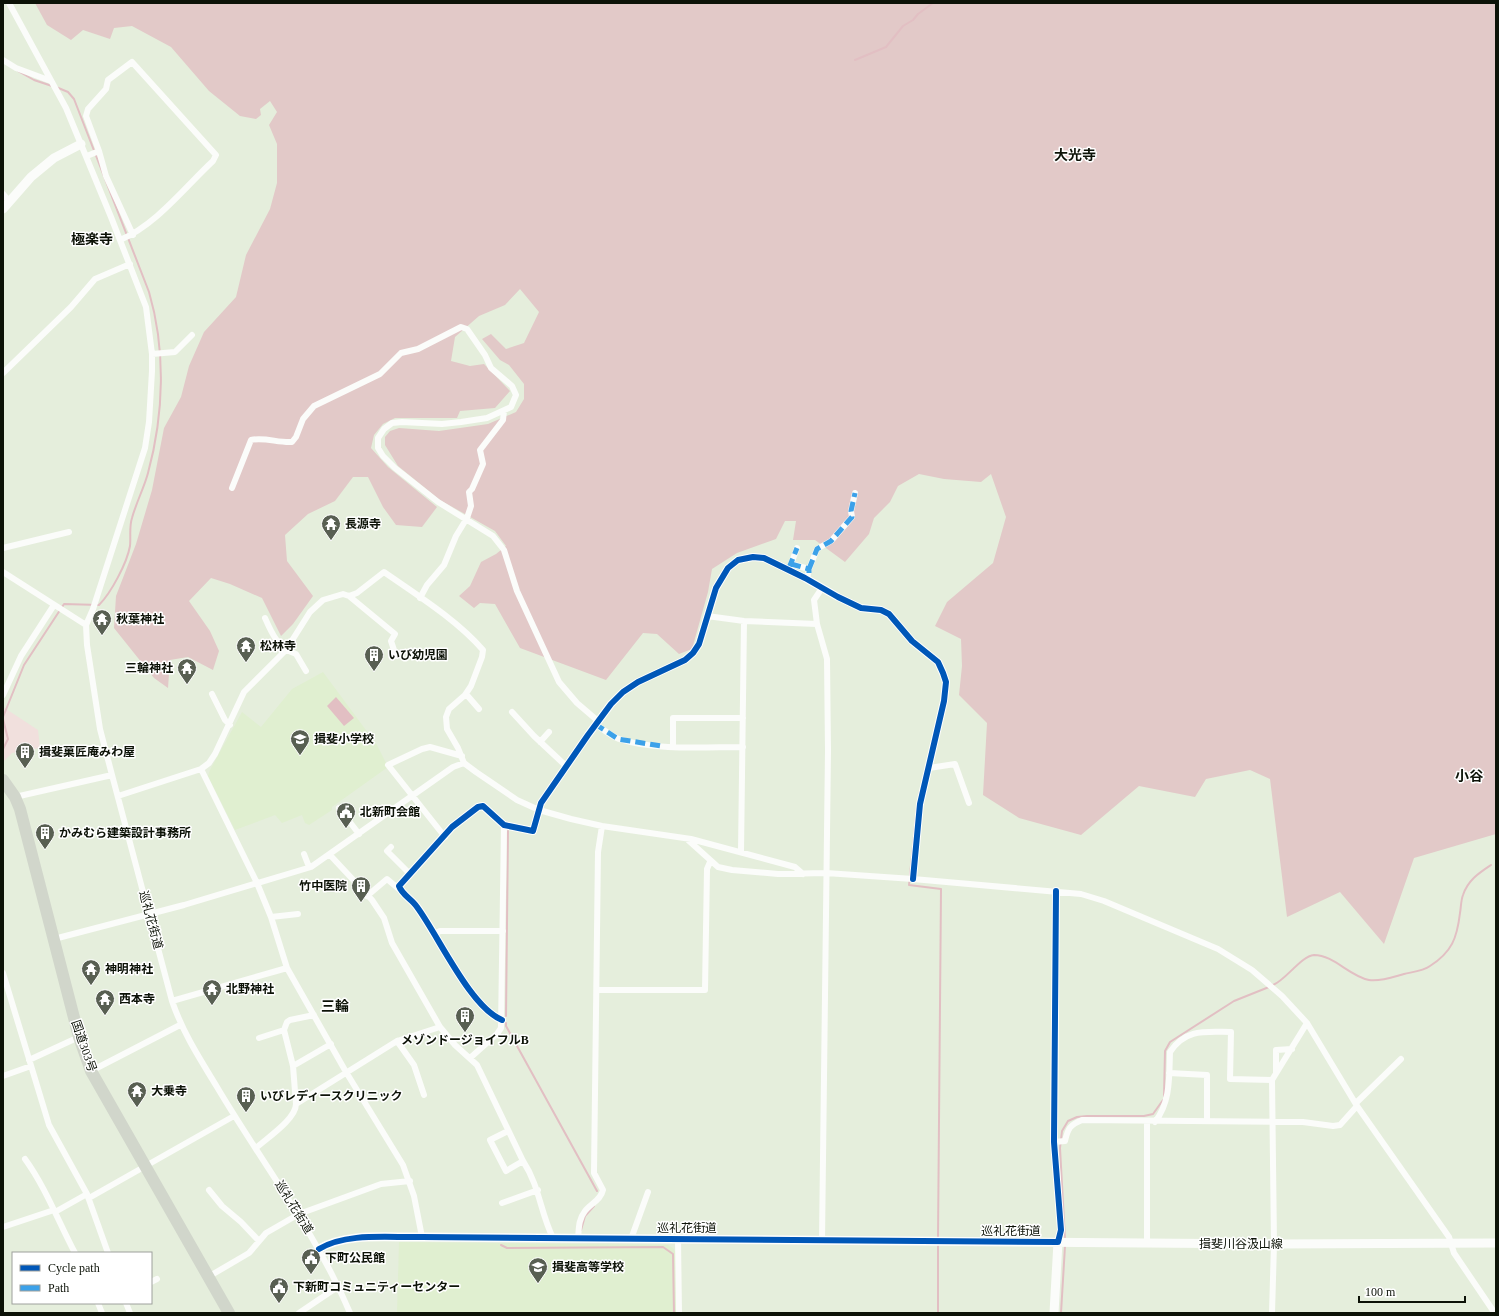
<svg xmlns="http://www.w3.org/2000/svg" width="1499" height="1316" font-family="'Times New Roman','Noto Sans JP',serif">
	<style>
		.built { fill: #e0efd0 }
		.green { fill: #f1e0dd }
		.forest { fill: #e2c9c8 }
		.water { fill: #e2bfc3 }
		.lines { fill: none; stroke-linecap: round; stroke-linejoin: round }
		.stream { stroke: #e2bfc3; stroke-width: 2 }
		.street { stroke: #fbfcfa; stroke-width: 6 }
		.secondary { stroke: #fbfcfa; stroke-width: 9 }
		.highway { stroke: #d1d6cb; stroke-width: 12 }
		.quiet { stroke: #3ca1e9; stroke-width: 5; stroke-dasharray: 10 5; stroke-linecap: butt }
		.cycleway-casing { stroke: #fff; stroke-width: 8 }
		.cycleway { stroke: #0057b8; stroke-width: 6 }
		.labels { text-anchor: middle; stroke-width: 3; stroke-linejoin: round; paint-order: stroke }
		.poi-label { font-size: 12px; font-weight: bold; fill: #0c1207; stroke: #fff; text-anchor: start }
		.street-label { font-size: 12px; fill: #0c1207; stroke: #fff }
		.quarter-label { font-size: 14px; font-weight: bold; fill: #0c1207; stroke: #fff }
	</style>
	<rect width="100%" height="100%" fill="#e5eedc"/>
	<path class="built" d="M323,672L377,745L388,767L332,807V810L309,825L305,823L302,815L282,823L275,815L235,830L208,776L210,770L242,712L261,727L292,689Z
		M399,1242L668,1245L673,1248L677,1255L678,1313H397Z"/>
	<path class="green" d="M3,707L38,730L40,748L12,753L3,762Z"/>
	<path class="forest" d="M35,3H1496V834L1414,858L1384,944L1340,892L1287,917L1270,779L1250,770L1206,779L1195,797L1139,786L1081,835L1019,818L983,795L987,723L959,695L962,666L961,639L935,626L947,602L993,563L1006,517L991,474L981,482L944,479L919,474L898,486L890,502L874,518L869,534L845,562L815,540H793L796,521H785L776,539L737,553L712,569L708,592L692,649L679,654L657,634L643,633L606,680L520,648L495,604L480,603L474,608L459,596L470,586L481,562L496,554L506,546L495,531L440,500L398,466L385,445V437L390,431L399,428L439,431L488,424L516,412L524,399V384L509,365L500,360L482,339L491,334L506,349L524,343L539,312L520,289L505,305L479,316L455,337L451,361L470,366L484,364L510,391L495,408L460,411L457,418H395L383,424L374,435L371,448L388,467L437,507L422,527L396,525L383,507L368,477H353L335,501L308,514L285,535L287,561L313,596L293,624L281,636L262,598L230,584L211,578L189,601L210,631L219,651L213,670L188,657L170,660L168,688L154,678L114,628L116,596L136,544L152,490L164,428L181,397L189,366L204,332L236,297L246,255L270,209L277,183V144L269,125L277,112L270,101L260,109L261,115L256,119L240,116L209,91L171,47L132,26L114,28L110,39L83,30L71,40L47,25Z"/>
	<path class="water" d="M336,697L354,718L344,726L327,706Z"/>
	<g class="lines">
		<path class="stream" d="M855,60L886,47L903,26L913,20L918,14L933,3
			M18,71L34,80L52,86
			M3,717L24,665L64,604L99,605C111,593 127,563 130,546C131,537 129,527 132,518C136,503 144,488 148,473C164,414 166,350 149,292L74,99L68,92L56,87
			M3,719L8,739L3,749
			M919,797L920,791
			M917,806L909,885L941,889L938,1238
			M1273,985C1286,980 1301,956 1314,955C1334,955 1349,976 1369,980C1380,982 1393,977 1404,974C1412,972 1423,971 1430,966C1452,952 1457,938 1460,913C1461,907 1461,900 1463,895C1468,880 1479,873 1491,865
			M506,1016L508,831
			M506,1023V1026L597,1191
			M1164,1096L1165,1051L1170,1042L1234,1001L1269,987
			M581,1230L585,1216L594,1206
			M1065,1239L1060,1148L1062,1131L1068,1121L1077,1117L1087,1116H1144L1153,1114L1163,1100
			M501,1245L507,1248L663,1247L673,1254L674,1313
			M938,1313V1245
			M1061,1313L1065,1246"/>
		<path class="street" d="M9,3L66,108L111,217L146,307L152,354V371L149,422L145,448L93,609L86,625L87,645L100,729L112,775
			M3,60L16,68L51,81
			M99,151L86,116L88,109L106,89L108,80L132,62L216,155L213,161C185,187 156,225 120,240
			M87,156L99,151L106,176L133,235
			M3,194L9,201
			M152,354L175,352L192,335
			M3,373L71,307L95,279L130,264
			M232,488L251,440C265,437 278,443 292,442L296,437L303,419L314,406L380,374L401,353L418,349L461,327L467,329L485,355L491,368L512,386L516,395L511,407L487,418L461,422L442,424L402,422L392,423L384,429L378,438V448L383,456L395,468L438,502L493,536L504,550L517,591L559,682L577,703L598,721
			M3,548L69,532
			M791,564L809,569L807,579
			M790,567L797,548
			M809,569L817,549L831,541L852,517L851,511L855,493
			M3,572L86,625
			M349,596L395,634L391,641L396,656
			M420,598L427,585L444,565L456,536L467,518L471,506L469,492L472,489L483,464L480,450L503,420L504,411
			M707,616L744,621L817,624
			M265,618C272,634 278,648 296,654L306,671
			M212,694L225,720L230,725
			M466,694L479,709
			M3,695L21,656L54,605
			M512,712L534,736L566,766
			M595,724C603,729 611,736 619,739C656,751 705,747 743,747
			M540,742L549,732
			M673,746V718H743
			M929,768L955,764L969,803
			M201,769L257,883L271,917L287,968L346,1072L403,1165L414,1196L422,1237
			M118,796L201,769L209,763L215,754L244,692L286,650L310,612L323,600L343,594L349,596L357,593L384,572C417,595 457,620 483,650L482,657L471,686L465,695L449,709L446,717L447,729L458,748L464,763L476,772L517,800L539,810L571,819L602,826L691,839L795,867L803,874
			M15,797L112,775L172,1001C183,1033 200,1059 217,1087C262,1163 316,1232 350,1313
			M339,808L359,834
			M445,837L388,765L422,749L430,747L462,756
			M688,840L718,867L732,870L778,874L826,873L913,879L1081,894L1104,901L1218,949L1252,970L1282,996L1307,1023L1357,1106L1449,1237L1454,1253L1494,1312
			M391,847L387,851L410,874
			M741,852L744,621
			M304,854L309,867
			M330,855L372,900L384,918L392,943L440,1027L455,1045L477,1065L523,1161C540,1187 540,1212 553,1238
			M1056,891L1054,1142L1061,1230L1058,1242
			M367,896L387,879L400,890
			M271,917L298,914
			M434,934L440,931H503
			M54,939L184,905L311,867L453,767L464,763
			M3,973L49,1125L87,1194L108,1253
			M597,990H705L707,869L710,862
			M172,1001L287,968
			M502,1020C470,1007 438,935 417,907C412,899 402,895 399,886L452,827L478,807L483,806L504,825L533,831L541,803L588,735L611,704L623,692L638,682L685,660L693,653L699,644L716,588L728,568L738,560L753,557L764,558L805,578L838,597L861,608L881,610L889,614L912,641L938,662L943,673L946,682L944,701L920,804L913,879
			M284,1030L287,1022L290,1020L314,1015
			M259,1038L284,1030L293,1066
			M397,1041L414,1065L424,1095
			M331,1044L293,1066L296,1104L397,1041L440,1027
			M470,1058L497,1034L501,1028L504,825
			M29,1060L79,1037
			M91,1071L180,1025
			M1169,1073L1207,1075V1121
			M1276,1073V1050L1292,1049
			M3,1076L31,1066
			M1356,1103L1401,1059
			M1147,1122V1243
			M1155,1122C1171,1101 1169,1077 1170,1052C1186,1028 1206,1032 1231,1032L1230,1079L1272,1080
			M508,1131L490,1140L506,1171L523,1161
			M1054,1142L1065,1141C1068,1128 1070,1125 1082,1120L1303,1122L1333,1126L1340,1125L1357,1106
			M256,1148C267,1138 296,1119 296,1104
			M25,1159C46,1188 58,1221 75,1253
			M209,1190L222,1206L241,1222L259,1241
			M89,1198L234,1116
			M502,1203L538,1190
			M55,1212L87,1194
			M3,1227L54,1210
			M578,1239C579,1229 578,1220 585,1211C590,1204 601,1200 603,1190L594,1173L598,852L602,826
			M631,1239L648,1192
			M678,1239L679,1313
			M822,1240L828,751L827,659L817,624L814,600L822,588
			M208,1277L249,1253L266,1233L299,1214L381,1184L410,1181
			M151,1282L157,1279
			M98,1303L102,1313
			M126,1303L130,1313
			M299,1313L339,1286
			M1272,1313L1274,1244L1272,1080L1307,1023"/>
		<path class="secondary" d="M3,209L31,177L54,158L81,144
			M319,1249C347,1232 390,1238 422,1237L1274,1244L1496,1243
			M1054,1313L1058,1242"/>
		<path class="highway" d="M3,780L15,797L20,809L79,1037L91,1071L229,1313"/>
		<path class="quiet" d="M791,564L809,569V573
			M789,568L797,548
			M809,569L817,549L831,541L852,517L851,511L855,493
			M595,724L618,739L661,746"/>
		<defs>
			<path id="cycleway" d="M502,1020C470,1007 438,935 417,907C412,899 402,895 399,886L452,827L478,807L483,806L504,825L533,831L541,803L588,735L611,704L623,692L638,682L685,660L693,653L699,644L716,588L728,568L738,560L753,557L764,558L805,578L838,597L861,608L881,610L889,614L912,641L938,662L943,673L946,682L944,701L920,804L913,879
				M319,1249C347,1232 390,1238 422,1237L1058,1242L1061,1230L1054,1142L1056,891"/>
		</defs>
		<use href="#cycleway" class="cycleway-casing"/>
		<use href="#cycleway" class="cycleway"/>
	</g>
	<defs>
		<symbol id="temple-pin" viewBox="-11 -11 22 30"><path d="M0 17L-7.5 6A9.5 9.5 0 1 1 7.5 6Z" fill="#585f52" stroke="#fff"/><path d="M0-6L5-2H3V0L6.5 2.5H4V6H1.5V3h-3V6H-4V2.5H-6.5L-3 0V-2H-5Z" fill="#fff"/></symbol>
		<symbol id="building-pin" viewBox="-11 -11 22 30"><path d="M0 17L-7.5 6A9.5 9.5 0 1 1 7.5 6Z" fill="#585f52" stroke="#fff"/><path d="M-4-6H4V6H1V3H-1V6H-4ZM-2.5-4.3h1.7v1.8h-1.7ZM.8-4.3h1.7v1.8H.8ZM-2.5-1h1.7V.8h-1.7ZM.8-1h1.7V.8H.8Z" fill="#fff"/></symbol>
		<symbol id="school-pin" viewBox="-11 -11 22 30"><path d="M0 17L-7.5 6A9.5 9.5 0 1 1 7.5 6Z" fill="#585f52" stroke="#fff"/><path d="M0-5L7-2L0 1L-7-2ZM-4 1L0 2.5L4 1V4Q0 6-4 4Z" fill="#fff"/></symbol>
		<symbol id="civic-pin" viewBox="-11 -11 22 30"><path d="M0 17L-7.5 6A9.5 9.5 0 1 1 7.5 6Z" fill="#585f52" stroke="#fff"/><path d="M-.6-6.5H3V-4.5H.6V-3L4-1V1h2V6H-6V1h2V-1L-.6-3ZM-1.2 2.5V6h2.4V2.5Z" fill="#fff"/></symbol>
	</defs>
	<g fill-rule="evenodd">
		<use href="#temple-pin" x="320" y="513" width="22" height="30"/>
		<use href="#temple-pin" x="91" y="608" width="22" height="30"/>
		<use href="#temple-pin" x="235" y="635" width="22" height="30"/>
		<use href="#building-pin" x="363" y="644" width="22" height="30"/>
		<use href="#temple-pin" x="176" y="657" width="22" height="30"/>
		<use href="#school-pin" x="289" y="728" width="22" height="30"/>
		<use href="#building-pin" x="14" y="741" width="22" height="30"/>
		<use href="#civic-pin" x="335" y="801" width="22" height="30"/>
		<use href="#building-pin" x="34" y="822" width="22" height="30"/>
		<use href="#building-pin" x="350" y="875" width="22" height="30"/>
		<use href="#temple-pin" x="80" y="958" width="22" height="30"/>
		<use href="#temple-pin" x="201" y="978" width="22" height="30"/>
		<use href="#temple-pin" x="94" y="988" width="22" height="30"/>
		<use href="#building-pin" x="454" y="1005" width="22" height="30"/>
		<use href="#temple-pin" x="126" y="1080" width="22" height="30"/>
		<use href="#building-pin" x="235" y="1085" width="22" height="30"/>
		<use href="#civic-pin" x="300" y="1247" width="22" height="30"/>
		<use href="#school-pin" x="527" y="1256" width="22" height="30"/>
		<use href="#civic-pin" x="268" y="1276" width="22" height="30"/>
	</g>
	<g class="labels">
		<g class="poi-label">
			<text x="345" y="528">長源寺</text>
			<text x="116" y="623">秋葉神社</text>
			<text x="260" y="650">松林寺</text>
			<text x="388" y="659">いび幼児園</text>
			<text x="173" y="672" text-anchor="end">三輪神社</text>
			<text x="314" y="743">揖斐小学校</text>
			<text x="39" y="756">揖斐菓匠庵みわ屋</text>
			<text x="360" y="816">北新町会館</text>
			<text x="59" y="837">かみむら建築設計事務所</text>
			<text x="347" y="890" text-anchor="end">竹中医院</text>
			<text x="105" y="973">神明神社</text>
			<text x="226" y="993">北野神社</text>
			<text x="119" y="1003">西本寺</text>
			<text x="465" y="1044" text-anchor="middle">メゾンドージョイフルB</text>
			<text x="151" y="1095">大乗寺</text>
			<text x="260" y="1100">いびレディースクリニック</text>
			<text x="325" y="1262">下町公民館</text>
			<text x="552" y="1271">揖斐高等学校</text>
			<text x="293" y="1291">下新町コミュニティーセンター</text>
		</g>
		<g class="street-label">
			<text transform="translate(151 920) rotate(75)" y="4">巡礼花街道</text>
			<text transform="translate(84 1046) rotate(71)" y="4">国道303号</text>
			<text transform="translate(294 1207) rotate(58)" y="4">巡礼花街道</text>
			<text x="687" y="1232">巡礼花街道</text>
			<text x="1011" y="1235">巡礼花街道</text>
			<text x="1241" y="1248">揖斐川谷汲山線</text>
		</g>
		<g class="quarter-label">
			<text x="1075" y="160">大光寺</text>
			<text x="92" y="244">極楽寺</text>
			<text x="1469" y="781">小谷</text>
			<text x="335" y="1011">三輪</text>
		</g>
	</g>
	<rect width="1499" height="1316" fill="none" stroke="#0c1207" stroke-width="8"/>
	<rect x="12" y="1252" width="140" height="52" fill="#ffffff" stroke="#9ea09c"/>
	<rect x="20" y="1265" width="20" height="6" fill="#0057b8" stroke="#9ea09c"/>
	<text x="48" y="1272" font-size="12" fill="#0c1207">Cycle path</text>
	<rect x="20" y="1285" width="20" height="6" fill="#3ca1e9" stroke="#9ea09c"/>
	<text x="48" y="1292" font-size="12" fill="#0c1207">Path</text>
	<path d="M1359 1296v6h106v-6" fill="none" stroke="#0c1207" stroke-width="2"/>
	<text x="1365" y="1296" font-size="12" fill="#0c1207" stroke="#ffffff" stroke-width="3" paint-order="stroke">100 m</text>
</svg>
